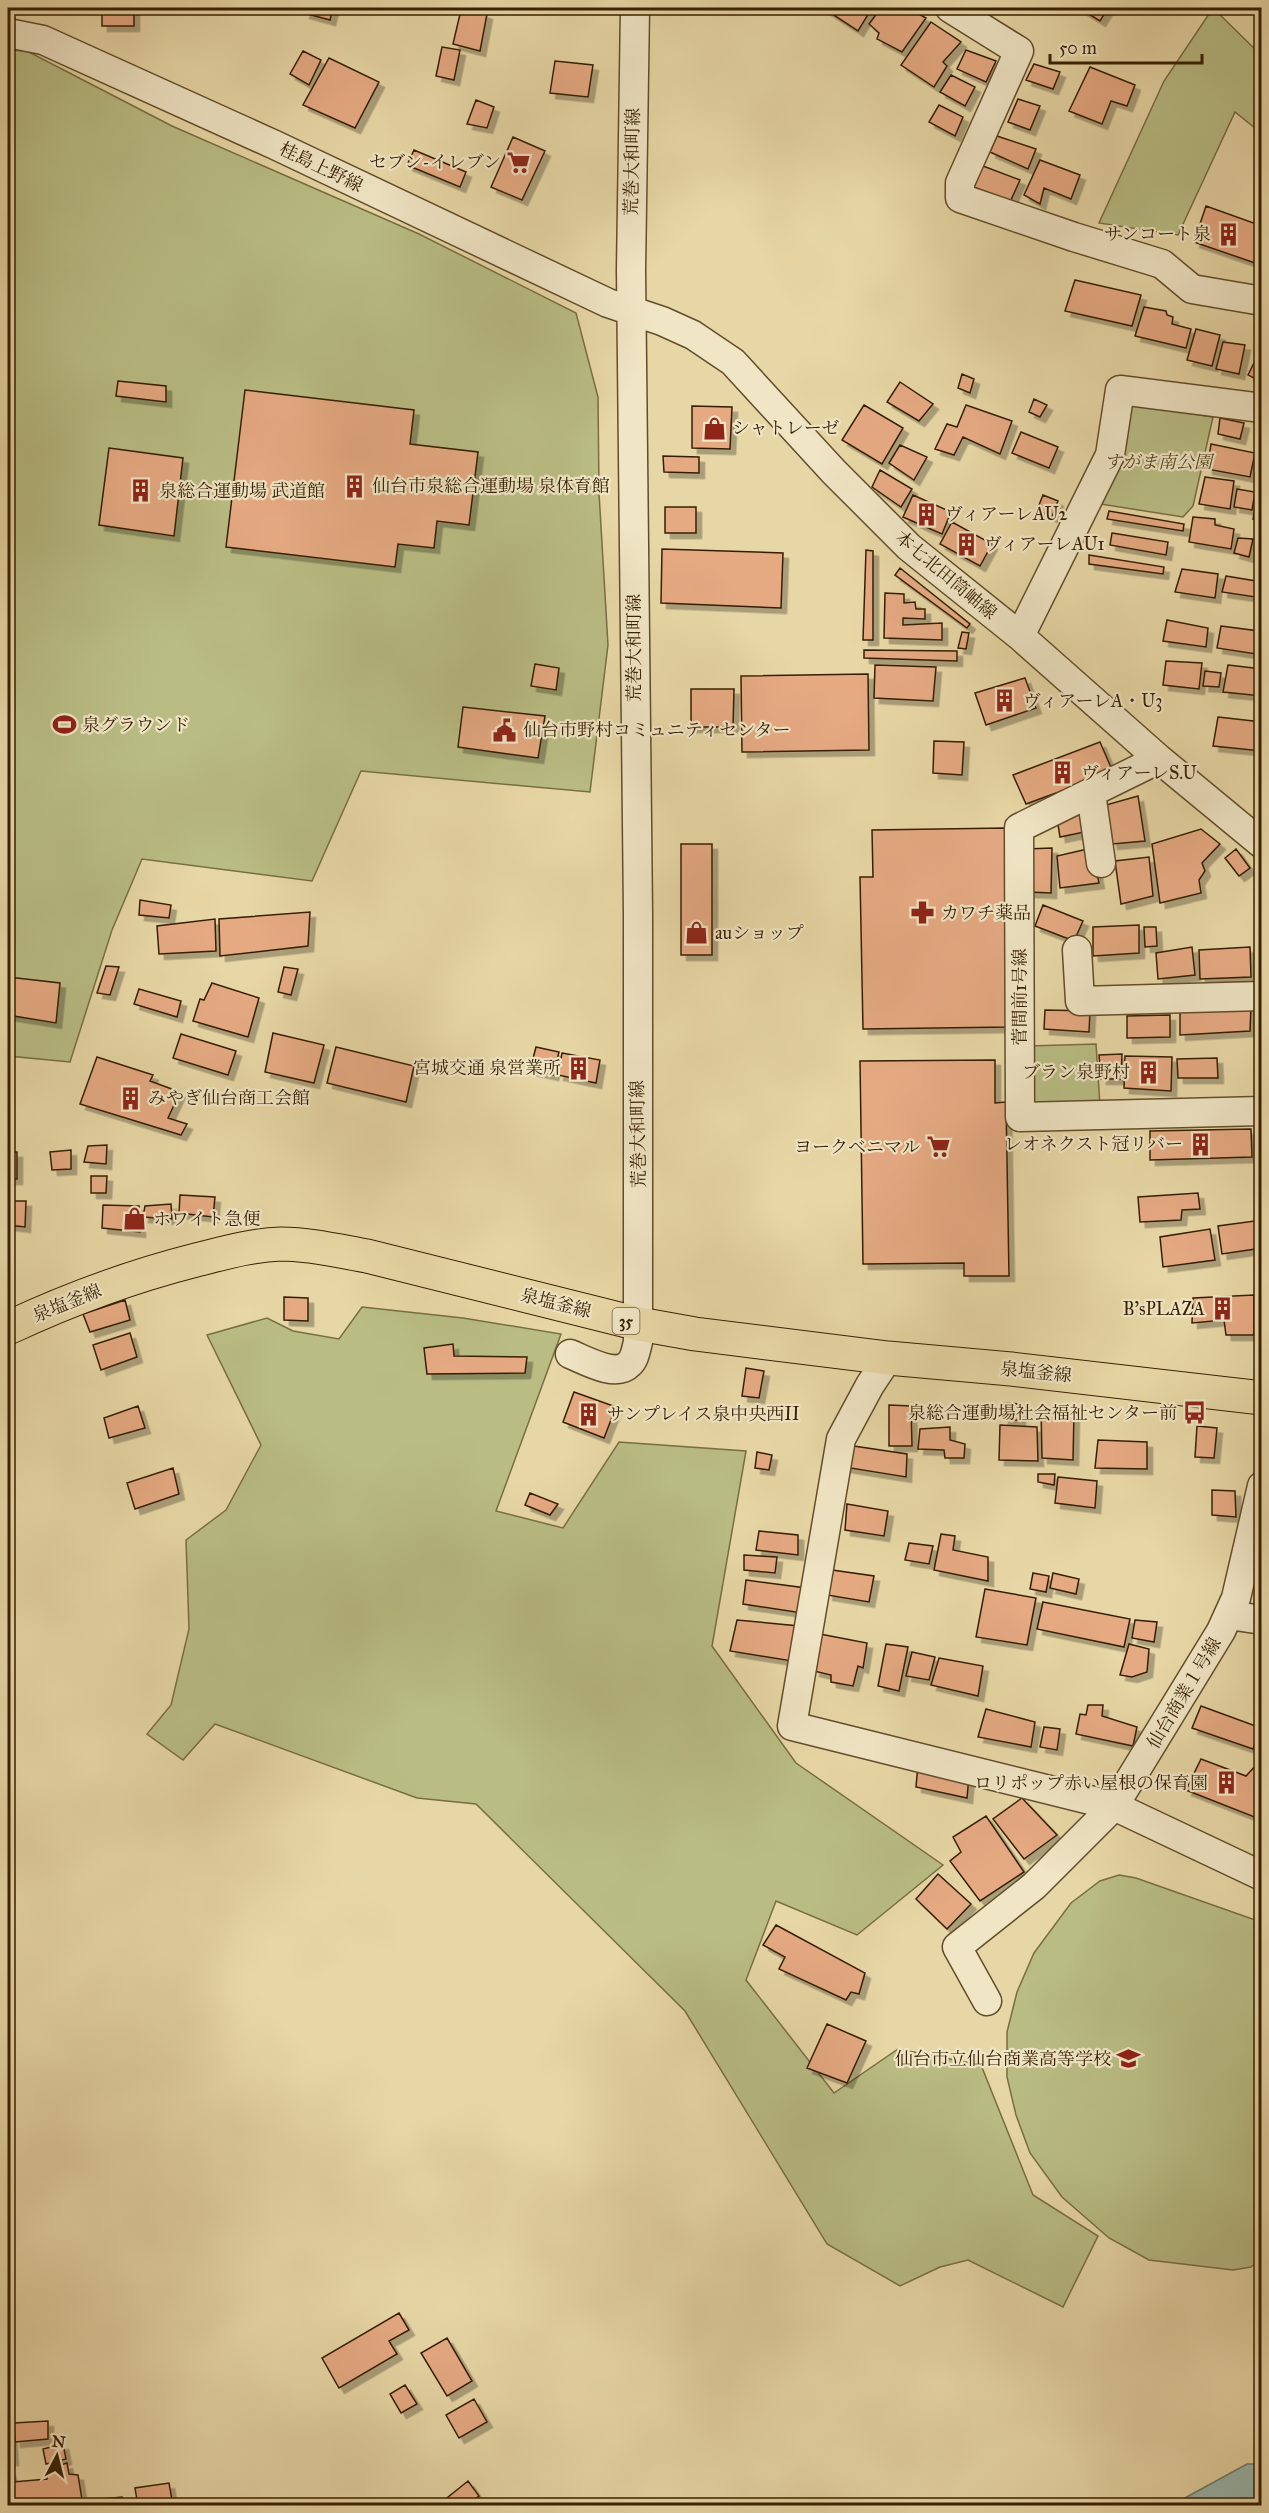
<svg xmlns="http://www.w3.org/2000/svg" width="1269" height="2513" font-family="'IM FELL Great Primer','Noto Serif JP',serif">
	<style>
		.green { fill: #b9bd84; stroke: #786e42; stroke-width: 1.5 }
		.water { fill: #99b8b0; stroke: #717b6a; stroke-width: 1.5 }
		.building { fill: #e6aa83; stroke: #361f01; stroke-width: 1.5; filter: url(#shadow) }
		.lines { fill: none; stroke-linecap: round; stroke-linejoin: round }
		.minor-casing { stroke: #624d2a; stroke-width: 31 }
		.major-casing { stroke: #361f01; stroke-width: 35 }
		.minor { stroke: #f0e5c5; stroke-width: 28 }
		.major { stroke: #e8d7a6; stroke-width: 33 }
		.labels { text-anchor: middle; stroke-width: 4.5; stroke-linejoin: round; paint-order: stroke }
		.shield { fill: #f0e5c5; stroke: #6e5a3c; stroke-width: 1.5 }
		.shield-label { font-size: 16px; font-weight: bold; fill: #361f01 }
		.poi-label { font-size: 18px; fill: #361f01; stroke: #f0e5c5; text-anchor: start }
		.street-label { font-size: 18px; fill: #361f01; stroke: #f0e5c5 }
		.park-label { font-size: 18px; font-style: italic; fill: #574622; stroke: #f0e5c5 }
	</style>
	<defs>
		<filter id="shadow"><feDropShadow dx="5.5" dy="5.5" stdDeviation="0" flood-color="#0004"/></filter>
	</defs>
	<rect width="100%" height="100%" fill="#e8d7a6"/>
	<filter id="stains"><feTurbulence type="fractalNoise" baseFrequency=".00333" numOctaves="4"/><feColorMatrix values="0 0 0 0 .2 0 0 0 0 .09 0 0 0 0 .02 0 0 0 .5 -.17"/></filter>
	<radialGradient id="worn" r=".72"><stop offset=".6" stop-color="#630" stop-opacity="0"/><stop offset="1" stop-color="#630" stop-opacity=".3"/></radialGradient>
	<path class="green" d="M1213,8L1261,55V133L1235,112L1178,235L1099,223L1164,81Z
		M8,50L27,51L172,126L419,234L576,313L598,397L599,493L608,645L590,792L361,771L312,881L142,859L112,930L70,1062L8,1056Z
		M1130,404L1213,417L1193,506L1183,517L1094,503Z
		M1096,1044L1100,1106L1043,1109L1031,1098L1029,1046Z
		M362,1307L463,1318L561,1334L496,1511L563,1528L619,1442L746,1451L712,1646L796,1763L943,1865L857,1935L776,1901L746,1980L834,2093L898,2049L981,2065L1033,2195L1098,2236L1063,2307L968,2260L940,2267L900,2286L827,2244L685,2011L476,1804L417,1798L215,1724L183,1760L147,1734L171,1705L189,1629L186,1540L226,1510L261,1445L207,1335L267,1318L293,1331L339,1339Z
		M1119,1875L1136,1878L1261,1922L1262,2258L1251,2267L1233,2270L1149,2260L1109,2238L1062,2197L1030,2153L1016,2115L1007,2077V2032L1017,1992L1034,1953L1071,1903L1100,1881Z"/>
	<path class="water" d="M1247,2464H1261V2505H1172Z"/>
	<path class="building" d="M102,8H134V26H102Z
		M306,8H333L330,20L304,13Z
		M823,8H872L858,31Z
		M881,8H908L926,18L902,52L877,39L879,33L869,24Z
		M1079,8H1108L1100,21Z
		M471,9L487,14L480,51L453,44L460,14H467Z
		M931,22L961,42L943,62L947,66L934,87L901,65Z
		M442,47L460,50L454,80L436,76Z
		M966,50L996,61L986,82L957,69Z
		M303,51L321,60L309,85L290,74Z
		M329,58L379,82L355,128L303,105Z
		M555,61L593,65L588,97L550,93Z
		M1034,64L1060,72L1053,89L1026,80Z
		M1090,67L1135,85L1127,106L1111,101L1102,124L1069,111Z
		M951,75L975,87L965,106L940,92Z
		M1018,99L1040,106L1030,130L1008,122Z
		M476,100L494,107L487,128L467,124Z
		M939,105L963,117L955,136L929,122Z
		M997,136L1036,149L1028,169L990,152Z
		M513,137L545,151L522,200L491,187Z
		M414,150L466,172L460,187L407,165Z
		M1040,160L1080,175L1071,199L1044,188L1040,204L1024,195Z
		M983,166L1020,180L1010,202L974,187Z
		M1206,206L1262,226V256L1258,264L1194,242Z
		M1075,280L1141,295L1132,326L1065,311Z
		M1144,307L1166,311L1167,315L1173,317L1172,324L1191,329L1186,348L1135,336Z
		M1196,329L1220,335L1212,366L1187,360Z
		M1223,342L1245,345L1239,374L1216,369Z
		M1259,353L1262,354V382L1248,375Z
		M962,374L974,379L970,393L958,388Z
		M118,381L166,386V402L116,396Z
		M900,382L933,404L919,421L887,402Z
		M245,390L414,410L410,444L478,452L469,525L437,521L434,548L398,544L395,567L226,547Z
		M1034,399L1047,405L1040,417L1029,412Z
		M864,405L903,428L882,464L842,440Z
		M966,405L1012,421L1000,454L963,437L954,455L935,449L947,424L957,427Z
		M692,406L732,407L730,449L692,448Z
		M1220,418L1244,423L1240,439L1218,434Z
		M1021,432L1058,447L1049,468L1012,453Z
		M1211,444L1255,453L1250,477L1207,469Z
		M900,445L927,457L914,480L889,463Z
		M109,448L183,458L174,536L99,525Z
		M663,456L699,457V473L664,472Z
		M880,470L912,489L901,507L872,487Z
		M1205,477L1234,481L1230,509L1199,504Z
		M1237,489L1255,492L1252,510L1234,507Z
		M1258,492L1262,493V520L1253,519Z
		M913,495L951,512L942,534L903,517Z
		M1043,495L1058,501L1052,517L1037,510Z
		M665,507H696V533H665Z
		M1109,511L1184,524L1183,531L1107,519Z
		M1193,517L1215,519V525L1234,529L1231,549L1189,542Z
		M952,522L992,544L980,566L940,544Z
		M1112,533L1168,542L1166,555L1110,545Z
		M1238,538L1253,539L1249,557L1234,553Z
		M662,549L783,553L781,608L661,603Z
		M866,550L873,551V640H863Z
		M1089,555L1164,567L1163,574L1089,564Z
		M900,568L970,624L967,628L895,575Z
		M1182,569L1218,574L1215,598L1175,592Z
		M1226,576L1262,582V598L1222,592Z
		M885,593L904,594V603L915,602L916,609H925V619L903,618V625L942,623V640L884,638Z
		M1167,620L1208,628L1206,647L1163,641Z
		M1221,626L1259,631L1256,654L1217,648Z
		M962,632L969,633L966,649L958,648Z
		M864,650L957,651V661L864,658Z
		M1166,661L1202,663L1199,689L1163,685Z
		M535,664L559,668L556,690L531,686Z
		M875,665L936,667L933,701L874,698Z
		M1228,665L1262,669V696L1223,692Z
		M1205,671L1221,673L1219,687L1203,686Z
		M868,674L869,750L742,752L741,676Z
		M1025,678L1036,708L986,725L975,693Z
		M691,689H734L733,727H691Z
		M463,707L545,716L538,758L458,747Z
		M1218,717L1262,722V751L1213,746Z
		M934,741L964,742L962,775L933,773Z
		M1100,742L1113,772L1026,804L1013,775Z
		M1138,796L1145,841L1112,844L1106,805Z
		M1085,811L1089,831L1060,837L1057,818Z
		M1005,828L1009,1027L863,1029L860,877H873L872,830Z
		M1201,829L1220,844L1202,863L1205,871L1199,880L1201,893L1160,903L1152,844Z
		M681,844H712V955H681Z
		M1052,848L1051,893L1028,892L1026,849Z
		M1092,848L1099,883L1060,888L1057,856Z
		M1236,849L1250,868L1239,876L1225,858Z
		M1149,857L1153,896L1121,904L1115,861Z
		M140,900L171,905L169,918L139,915Z
		M1043,905L1083,921L1074,941L1035,926Z
		M310,912L308,946L220,956L219,919Z
		M215,919L216,951L159,954L157,926Z
		M1139,925V953L1093,956V927Z
		M1144,927H1156L1157,946L1145,947Z
		M1192,947L1195,975L1158,979L1156,953Z
		M1250,947L1251,977L1200,979L1199,950Z
		M106,966L119,967L110,995L97,993Z
		M284,967L298,969L291,995L278,992Z
		M8,977L60,983L56,1023L8,1015Z
		M212,983L259,998L248,1037L193,1021L200,999L204,1000Z
		M139,989L181,1001L177,1017L134,1004Z
		M1251,1007L1250,1031L1180,1035V1009Z
		M1045,1010L1090,1011L1089,1032L1044,1029Z
		M1170,1015V1037L1127,1038V1016Z
		M273,1033L324,1045L314,1083L265,1072Z
		M181,1034L236,1051L228,1075L173,1058Z
		M336,1047L414,1066L406,1102L327,1083Z
		M536,1047L559,1052L553,1075L530,1070Z
		M562,1053L600,1060L596,1083L558,1075Z
		M1122,1054L1121,1079H1101L1099,1055Z
		M1125,1056L1172,1057L1171,1091L1124,1088Z
		M97,1057L153,1075L150,1081L180,1092L168,1118L187,1124L181,1135L80,1104Z
		M1217,1058L1218,1078H1178L1177,1059Z
		M995,1060V1103L1006,1102L1009,1276H964V1263L863,1264L860,1061Z
		M1251,1129L1252,1157L1150,1160V1131Z
		M107,1145L106,1164L84,1162L88,1146Z
		M71,1150V1169L52,1170L50,1152Z
		M8,1152H17V1179H8Z
		M91,1176H107L106,1193H91Z
		M1198,1193L1200,1209L1182,1210L1181,1220L1140,1222L1138,1197Z
		M180,1195L215,1197L213,1217L179,1213Z
		M8,1201H26L25,1227L8,1225Z
		M171,1204L172,1219L143,1217L145,1206Z
		M103,1205L139,1206L140,1232L102,1228Z
		M1262,1220V1248L1222,1254L1218,1226Z
		M1210,1229L1215,1260L1163,1267L1160,1237Z
		M1254,1295V1335H1226L1224,1320L1192,1323L1193,1298Z
		M284,1297L308,1298V1321L284,1320Z
		M125,1300L130,1320L90,1332L83,1314Z
		M130,1333L137,1357L101,1370L93,1345Z
		M453,1344L454,1356L527,1357L525,1373L427,1374L424,1348Z
		M746,1368L764,1371L759,1398L742,1396Z
		M574,1392L616,1407L604,1438L563,1422Z
		M1004,1403L1020,1404V1420H1003Z
		M889,1405L911,1406L912,1446H889Z
		M138,1406L145,1428L109,1438L104,1418Z
		M1041,1409L1074,1412L1073,1460L1042,1458Z
		M1000,1425L1037,1427L1038,1461L999,1460Z
		M1197,1426L1217,1428L1214,1458L1195,1457Z
		M950,1427V1440L965,1444L964,1458H945L944,1450L918,1449L920,1429Z
		M1098,1440L1147,1442V1469L1095,1468Z
		M847,1445L907,1454L906,1477L844,1467Z
		M757,1452L772,1455L769,1470L755,1468Z
		M173,1468L179,1494L135,1509L127,1483Z
		M1038,1474H1055L1054,1485L1038,1482Z
		M1058,1477L1097,1481L1095,1508L1055,1503Z
		M1212,1490L1235,1491L1236,1517L1212,1515Z
		M530,1493L558,1504L550,1515L525,1505Z
		M847,1504L888,1511L884,1536L845,1530Z
		M759,1531L798,1535V1555L756,1550Z
		M941,1534L955,1536L953,1550L988,1557V1581L934,1570Z
		M909,1543L933,1546L929,1564L905,1560Z
		M744,1555L777,1557L775,1573L744,1570Z
		M832,1570L874,1576L869,1602L827,1595Z
		M1033,1573L1049,1576L1046,1592L1030,1589Z
		M1053,1573L1079,1579L1076,1594L1050,1588Z
		M746,1580L806,1588L802,1613L743,1604Z
		M985,1589L1036,1598L1027,1645L976,1637Z
		M1043,1602L1130,1619L1124,1647L1037,1629Z
		M737,1620L799,1626L792,1661L730,1651Z
		M1135,1620L1157,1622L1154,1642L1132,1638Z
		M820,1634L867,1643L863,1668L858,1666L853,1686L831,1682V1675L814,1671Z
		M886,1644L908,1647L899,1691L878,1686Z
		M1129,1644L1149,1649L1147,1672L1132,1677L1120,1675Z
		M912,1652L935,1657L929,1680L906,1676Z
		M939,1658L983,1666L978,1696L931,1685Z
		M1088,1705H1103L1102,1716L1137,1727L1133,1746L1076,1734L1080,1714L1086,1715Z
		M1201,1706L1261,1728L1253,1749L1192,1728Z
		M986,1709L1035,1722L1031,1747L978,1737Z
		M1044,1727L1060,1729L1057,1750L1040,1747Z
		M1201,1759L1246,1776L1257,1764L1262,1766V1820L1186,1790Z
		M918,1764L969,1776L967,1798L916,1787Z
		M1022,1798L1057,1835L1024,1859L993,1819Z
		M986,1816L1024,1872L980,1901L950,1861L961,1852L953,1837Z
		M938,1874L971,1904L947,1929L916,1899Z
		M776,1925L865,1973L859,1994L851,1992L846,2000L779,1969L785,1957L763,1945Z
		M827,2024L866,2041L847,2083L807,2068Z
		M399,2313L409,2330L389,2341L397,2354L339,2388L322,2358Z
		M447,2338L472,2381L447,2396L421,2353Z
		M405,2385L417,2404L401,2413L390,2394Z
		M474,2399L487,2422L459,2438L446,2415Z
		M48,2421V2439L15,2442L14,2423Z
		M8,2431H11L13,2460H8Z
		M63,2444L66,2459L46,2464L43,2449Z
		M67,2463L69,2474L78,2475L83,2506H8V2471L10,2470L13,2482L47,2479V2469Z
		M468,2481L479,2496L466,2506H453L447,2498Z
		M169,2483L173,2506H138L135,2488Z
		M122,2497L123,2506H103L102,2499Z"/>
	<g class="lines">
		<defs>
			<path id="minor" d="M950,8L1019,51L960,183V198L1074,237L1162,264L1192,289L1262,301
				M8,33L43,40L275,145L608,303L662,321L693,335L733,362L834,472L909,547L1020,636L1159,759L1262,844
				M1020,636L1110,455L1120,390L1262,408
				M1159,759L1019,828L1020,1117L1262,1111
				M1091,793L1101,863
				M1077,950L1080,1001L1262,996
				M570,1354C585,1360 616,1378 629,1364C635,1359 636,1349 638,1342V914L631,270L635,8
				M888,1358L870,1385L841,1439L792,1726L1114,1806
				M1262,1486L1236,1598L1221,1631L1114,1806L1262,1876
				M1229,1615L1262,1620
				M987,2001L957,1947L1034,1886L1114,1806"/>
			<path id="major" d="M8,1328C70,1299 129,1277 196,1260C224,1253 252,1245 281,1244C310,1244 339,1251 367,1256L639,1324L695,1334L888,1358L1011,1369L1262,1398"/>
		</defs>
		<use href="#minor" class="minor-casing"/>
		<use href="#major" class="major-casing"/>
		<use href="#minor" class="minor"/>
		<use href="#major" class="major"/>
	</g>
	<defs>
		<symbol id="supermarket-bare" viewBox="-9 -9 18 18"><path d="M-6-5.5h2.5l.6 2H6L4.5 2H-2.5L-4.4-4H-6ZM-1.5 3.2a1.3 1.3 0 1 0 .1 0ZM3 3.2a1.3 1.3 0 1 0 .1 0Z" fill="#8f2418" stroke="#f0e5c5" stroke-width="2.5" paint-order="stroke"/></symbol>
		<symbol id="building-bare" viewBox="-9 -9 18 18"><path d="M-4-6H4V6H1V3H-1V6H-4ZM-2.5-4.3h1.7v1.8h-1.7ZM.8-4.3h1.7v1.8H.8ZM-2.5-1h1.7V.8h-1.7ZM.8-1h1.7V.8H.8Z" fill="#8f2418" stroke="#f0e5c5" stroke-width="2.5" paint-order="stroke"/></symbol>
		<symbol id="shop-bare" viewBox="-9 -9 18 18"><path d="M-5-2.5h2.3a2.7 3.5 0 0 1 5.4 0H5L5.5 6h-11ZM-1.5-2.5h3a1.5 2.3 0 0 0-3 0Z" fill="#8f2418" stroke="#f0e5c5" stroke-width="2.5" paint-order="stroke"/></symbol>
		<symbol id="stadium-bare" viewBox="-9 -9 18 18"><path d="M0-5a6.5 5 0 1 0 0 10a6.5 5 0 1 0 0-10ZM-3.5-1.8h7v3.6h-7Z" fill="#8f2418" stroke="#f0e5c5" stroke-width="2.5" paint-order="stroke"/></symbol>
		<symbol id="civic-bare" viewBox="-9 -9 18 18"><path d="M-.6-6.5H3V-4.5H.6V-3L4-1V1h2V6H-6V1h2V-1L-.6-3ZM-1.2 2.5V6h2.4V2.5Z" fill="#8f2418" stroke="#f0e5c5" stroke-width="2.5" paint-order="stroke"/></symbol>
		<symbol id="pharmacy-bare" viewBox="-9 -9 18 18"><path d="M-2-6h4v4h4v4h-4v4h-4v-4h-4v-4h4Z" fill="#8f2418" stroke="#f0e5c5" stroke-width="2.5" paint-order="stroke"/></symbol>
		<symbol id="bus-bare" viewBox="-9 -9 18 18"><path d="M-5-6H5V4H4V6H2V4H-2V6H-4V4H-5ZM-3.5-4V0h7V-4ZM-3.5 1.2v1.5H-2V1.2ZM2 1.2v1.5H3.5V1.2Z" fill="#8f2418" stroke="#f0e5c5" stroke-width="2.5" paint-order="stroke"/></symbol>
		<symbol id="school-bare" viewBox="-9 -9 18 18"><path d="M0-5L7-2L0 1L-7-2ZM-4 1L0 2.5L4 1V4Q0 6-4 4Z" fill="#8f2418" stroke="#f0e5c5" stroke-width="2.5" paint-order="stroke"/></symbol>
	</defs>
	<g fill-rule="evenodd">
		<use href="#supermarket-bare" x="502" y="146" width="33" height="33"/>
		<use href="#building-bare" x="1212" y="218" width="33" height="33"/>
		<use href="#shop-bare" x="698" y="412" width="33" height="33"/>
		<use href="#building-bare" x="338" y="470" width="33" height="33"/>
		<use href="#building-bare" x="124" y="474" width="33" height="33"/>
		<use href="#building-bare" x="910" y="498" width="33" height="33"/>
		<use href="#building-bare" x="950" y="528" width="33" height="33"/>
		<use href="#building-bare" x="988" y="684" width="33" height="33"/>
		<use href="#stadium-bare" x="48" y="708" width="33" height="33"/>
		<use href="#civic-bare" x="488" y="714" width="33" height="33"/>
		<use href="#building-bare" x="1046" y="756" width="33" height="33"/>
		<use href="#pharmacy-bare" x="906" y="896" width="33" height="33"/>
		<use href="#shop-bare" x="680" y="916" width="33" height="33"/>
		<use href="#building-bare" x="562" y="1052" width="33" height="33"/>
		<use href="#building-bare" x="1132" y="1056" width="33" height="33"/>
		<use href="#building-bare" x="114" y="1082" width="33" height="33"/>
		<use href="#building-bare" x="1184" y="1128" width="33" height="33"/>
		<use href="#supermarket-bare" x="922" y="1130" width="33" height="33"/>
		<use href="#shop-bare" x="118" y="1202" width="33" height="33"/>
		<use href="#building-bare" x="1206" y="1292" width="33" height="33"/>
		<use href="#bus-bare" x="1178" y="1396" width="33" height="33"/>
		<use href="#building-bare" x="572" y="1398" width="33" height="33"/>
		<use href="#building-bare" x="1210" y="1766" width="33" height="33"/>
		<use href="#school-bare" x="1112" y="2042" width="33" height="33"/>
	</g>
	<g class="labels">
		<rect class="shield" x="612.5" y="1308" width="27" height="26" rx="4.5"/>
		<g class="shield-label">
			<text x="626" y="1327">35</text>
		</g>
		<g class="poi-label">
			<text x="501" y="168" text-anchor="end">セブン-イレブン</text>
			<text x="1211" y="240" text-anchor="end">サンコート泉</text>
			<text x="732" y="434">シャトレーゼ</text>
			<text x="372" y="492">仙台市泉総合運動場 泉体育館</text>
			<text x="159" y="497">泉総合運動場 武道館</text>
			<text x="945" y="520">ヴィアーレAU2</text>
			<text x="984" y="550">ヴィアーレAU1</text>
			<text x="1023" y="707">ヴィアーレA・U3</text>
			<text x="82" y="731">泉グラウンド</text>
			<text x="523" y="736">仙台市野村コミュニティセンター</text>
			<text x="1081" y="779">ヴィアーレS.U</text>
			<text x="941" y="919">カワチ薬品</text>
			<text x="715" y="939">auショップ</text>
			<text x="561" y="1074" text-anchor="end">宮城交通 泉営業所</text>
			<text x="1130" y="1078" text-anchor="end">ブラン泉野村</text>
			<text x="148" y="1104">みやぎ仙台商工会館</text>
			<text x="1183" y="1150" text-anchor="end">レオネクスト冠リバー</text>
			<text x="920" y="1153" text-anchor="end">ヨークベニマル</text>
			<text x="153" y="1225">ホワイト急便</text>
			<text x="1205" y="1315" text-anchor="end">B'sPLAZA</text>
			<text x="1177" y="1419" text-anchor="end">泉総合運動場社会福祉センター前</text>
			<text x="607" y="1420">サンプレイス泉中央西II</text>
			<text x="1208" y="1789" text-anchor="end">ロリポップ赤い屋根の保育園</text>
			<text x="1111" y="2065" text-anchor="end">仙台市立仙台商業高等学校</text>
		</g>
		<g class="street-label">
			<text transform="translate(632 162) rotate(-89)" y="6">荒巻大和町線</text>
			<text transform="translate(321 167) rotate(26)" y="6">桂島上野線</text>
			<text transform="translate(946 575) rotate(40)" y="6">本七北田筒岫線</text>
			<text transform="translate(634 648) rotate(-90)" y="6">荒巻大和町線</text>
			<text transform="translate(1020 997) rotate(-90)" y="6">菅間前1号線</text>
			<text transform="translate(638 1134) rotate(-91)" y="6">荒巻大和町線</text>
			<text transform="translate(67 1303) rotate(-22)" y="6">泉塩釜線</text>
			<text transform="translate(556 1303) rotate(14)" y="6">泉塩釜線</text>
			<text transform="translate(1036 1372) rotate(6)" y="6">泉塩釜線</text>
			<text transform="translate(1184 1693) rotate(-59)" y="6">仙台商業１号線</text>
		</g>
		<g class="park-label">
			<text x="1158" y="468">すがま南公園</text>
		</g>
	</g>
	<rect width="1269" height="2513" fill="none" stroke="#e8d7a6" stroke-width="30"/>
	<rect x="9" y="9" width="1251" height="2495" fill="none" stroke="#361f01" stroke-width="3"/>
	<rect x="15" y="15" width="1239" height="2483" fill="none" stroke="#361f01" stroke-width="1.5"/>
	<g transform="translate(57 2456) rotate(7)" stroke="#f0e5c5" stroke-width="4.5" paint-order="stroke">
	<path d="M0-4.5L10 22L0 15L-10 22Z" fill="#361f01"/>
	<text y="-9" font-size="16" font-weight="bold" text-anchor="middle" fill="#361f01">N</text>
	</g>
	<path d="M1050 54v9h152v-9" fill="none" stroke="#361f01" stroke-width="3"/>
	<text x="1059" y="54" font-size="18" fill="#361f01" stroke="#f0e5c5" stroke-width="4.5" paint-order="stroke">50 m</text>
	<rect width="100%" height="100%" filter="url(#stains)"/>
	<rect width="100%" height="100%" fill="url(#worn)"/>
</svg>
